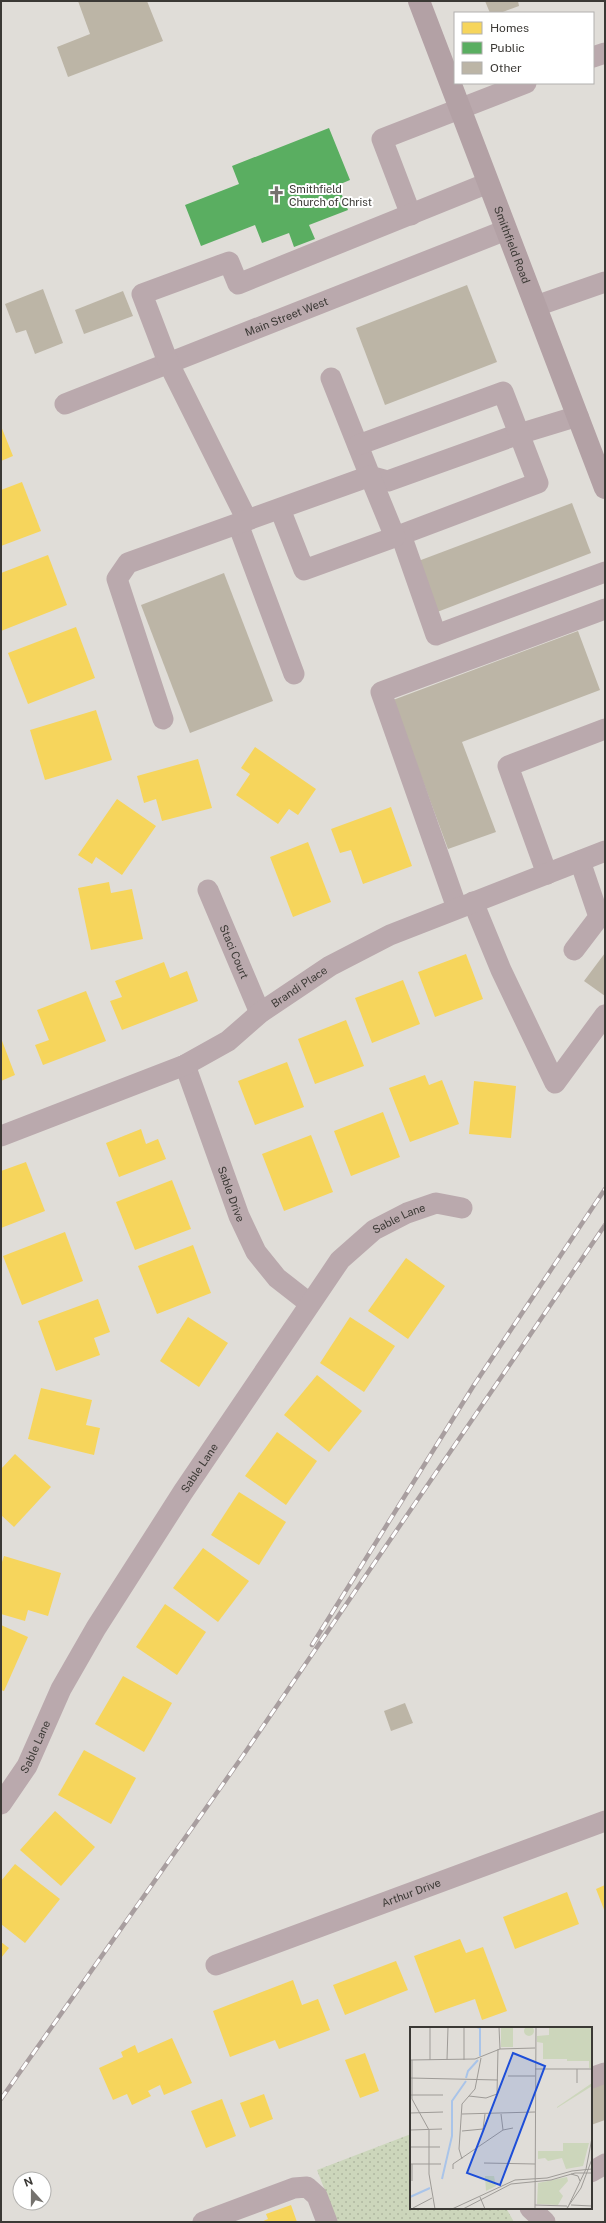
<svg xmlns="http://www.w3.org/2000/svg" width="606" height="2223" viewBox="0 0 606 2223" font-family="'Public Sans',sans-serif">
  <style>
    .grass { fill: url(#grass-dots) }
    .homes { fill: #f6d55c }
    .public { fill: #5aae61 }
    .building { fill: #bcb5a6 }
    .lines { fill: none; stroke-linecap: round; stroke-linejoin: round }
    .minor { stroke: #baa9ad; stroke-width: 21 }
    .major { stroke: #b3a1a5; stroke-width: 22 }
    .rail-casing { stroke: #a89e9f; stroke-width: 4.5 }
    .rail { stroke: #fff; stroke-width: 3; stroke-dasharray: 9; stroke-linecap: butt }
    .labels { text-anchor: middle; stroke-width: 4; stroke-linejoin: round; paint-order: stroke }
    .poi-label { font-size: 11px; fill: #3b3935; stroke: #fff; text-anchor: start }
    .street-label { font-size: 11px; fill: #3b3935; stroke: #fff }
    .inset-river { fill: none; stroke: #a9c4e9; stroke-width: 2 }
    .inset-road { fill: none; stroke: #9e9b97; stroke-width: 1 }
    .view { fill: #1d4ed8; fill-opacity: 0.15; stroke: #1d4ed8; stroke-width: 2 }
    .inset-edge { fill: none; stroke: #3b3935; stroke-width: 2 }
  </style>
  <defs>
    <pattern id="grass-dots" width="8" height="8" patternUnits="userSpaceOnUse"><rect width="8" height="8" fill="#ccd6bb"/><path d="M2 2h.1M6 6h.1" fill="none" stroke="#b0b8a1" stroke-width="1.8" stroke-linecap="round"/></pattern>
  </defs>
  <rect width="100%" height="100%" fill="#e0ddd8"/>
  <path class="grass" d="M411,2134V2208H506L514,2222H337L317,2170Z"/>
  <g class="homes">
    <path d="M1,426L13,456L1,461Z"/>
    <path d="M22,482L41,531L1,546V490Z"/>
    <path d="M48,555L67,605L1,631V573Z"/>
    <path d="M76,627L95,678L28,704L8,653Z"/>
    <path d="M96,710L112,760L45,780L30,730Z"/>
    <path d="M255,747L316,789L298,815L289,809L278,824L236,795L250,774L241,768Z"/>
    <path d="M198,759L212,808L162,821L156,799L144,803L137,776Z"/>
    <path d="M117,799L156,826L122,875L96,857L92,864L78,855Z"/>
    <path d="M391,807L412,866L363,884L351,850L340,853L331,829Z"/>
    <path d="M308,842L331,902L293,917L270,857Z"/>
    <path d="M109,882L111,893L132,889L143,939L91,950L78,888Z"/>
    <path d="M466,954L483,999L435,1017L418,972Z"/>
    <path d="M164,962L170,978L187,971L198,1001L122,1030L110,1001L122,997L115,981Z"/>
    <path d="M403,980L420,1024L372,1043L355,998Z"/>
    <path d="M86,991L106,1041L43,1065L35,1045L49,1040L37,1010Z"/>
    <path d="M346,1020L364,1066L315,1084L298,1039Z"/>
    <path d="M1,1038L15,1075L1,1081Z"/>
    <path d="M287,1062L304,1107L255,1125L238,1081Z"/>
    <path d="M425,1075L429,1085L442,1080L459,1124L410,1142L389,1088Z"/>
    <path d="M474,1081L516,1086L511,1138L469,1134Z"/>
    <path d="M383,1112L400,1157L351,1176L334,1131Z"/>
    <path d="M141,1129L146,1144L158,1139L166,1159L119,1177L106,1143Z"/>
    <path d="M311,1135L333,1192L284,1211L262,1154Z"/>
    <path d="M26,1162L45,1211L1,1228V1171Z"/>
    <path d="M172,1180L191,1229L135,1250L116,1202Z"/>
    <path d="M65,1232L83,1281L22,1305L3,1256Z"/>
    <path d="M193,1245L211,1293L157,1314L138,1266Z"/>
    <path d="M406,1258L445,1286L408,1339L368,1311Z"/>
    <path d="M98,1299L110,1332L94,1338L100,1355L56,1371L38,1321Z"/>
    <path d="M188,1317L228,1343L199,1387L160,1361Z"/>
    <path d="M350,1317L395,1346L364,1392L320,1363Z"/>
    <path d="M317,1375L362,1411L329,1452L284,1415Z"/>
    <path d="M41,1388L92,1400L86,1425L100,1428L94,1455L28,1439Z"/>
    <path d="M277,1432L317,1461L286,1505L245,1476Z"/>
    <path d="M15,1454L51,1487L14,1527L1,1515V1469Z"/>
    <path d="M239,1492L286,1522L259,1565L211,1535Z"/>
    <path d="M203,1548L249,1581L218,1622L173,1588Z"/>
    <path d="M4,1556L61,1573L48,1616L28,1610L25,1621L1,1614V1565Z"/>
    <path d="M165,1604L206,1632L177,1675L136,1647Z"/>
    <path d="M1,1625L28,1637L4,1691L1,1690Z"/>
    <path d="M123,1676L172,1703L144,1752L95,1724Z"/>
    <path d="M84,1750L136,1778L111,1824L58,1795Z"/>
    <path d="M55,1811L95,1847L61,1886L20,1850Z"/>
    <path d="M15,1864L60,1899L25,1943L1,1924V1881Z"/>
    <path d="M605,1885V1912L596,1889Z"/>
    <path d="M567,1892L579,1924L515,1949L503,1917Z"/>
    <path d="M460,1939L466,1953L483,1947L507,2011L482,2020L475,1999L435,2013L414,1956Z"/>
    <path d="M1,1942L9,1948L1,1958Z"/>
    <path d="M396,1961L408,1990L345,2015L333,1985Z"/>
    <path d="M293,1980L302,2005L318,1999L330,2030L279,2049L275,2040L230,2057L213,2011Z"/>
    <path d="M172,2038L192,2083L164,2095L160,2085L148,2091L151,2096L132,2105L127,2094L113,2100L99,2068L123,2057L121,2052L135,2045L138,2053Z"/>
    <path d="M365,2053L379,2091L360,2098L345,2060Z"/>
    <path d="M264,2094L273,2119L250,2128L240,2103Z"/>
    <path d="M222,2099L236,2136L206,2148L191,2111Z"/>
    <path d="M291,2205L297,2222H261L268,2219L266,2214Z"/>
  </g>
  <path class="public" d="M329,128L350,180L338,185L348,210L309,225L315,239L294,247L289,233L262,243L255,225L201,246L185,205L239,184L232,166Z"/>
  <g class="building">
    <path d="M78,1H147L163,41L68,77L57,47L90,34Z"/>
    <path d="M485,1H518L519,6L500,13H490Z"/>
    <path d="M467,285L497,362L385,405L356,328Z"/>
    <path d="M43,289L63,343L35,354L26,330L16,333L5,304Z"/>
    <path d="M123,291L133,316L84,334L75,310Z"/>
    <path d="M572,503L591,553L432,614L413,563Z"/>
    <path d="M224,573L273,701L190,733L141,605Z"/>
    <path d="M578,631L600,690L462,742L496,832L448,849L393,700Z"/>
    <path d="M605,953V996L584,981Z"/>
    <path d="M405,1703L413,1723L391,1731L384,1711Z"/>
    <path d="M605,2082V2120L591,2125V2088Z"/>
  </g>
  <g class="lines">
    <g class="minor">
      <path d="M593,57L605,53"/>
      <path d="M411,215L382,139L526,83"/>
      <path d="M536,306L605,282"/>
      <path d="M331,378L370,476L388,481L519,434L578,416"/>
      <path id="s1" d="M65,404L506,230"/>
      <path d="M358,445L503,392L538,483L395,537"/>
      <path d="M247,520L168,362L142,294L229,262L238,284L488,183"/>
      <path d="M238,524L294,674"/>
      <path d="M401,535L436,635L605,572"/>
      <path d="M163,719L117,579L128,563L370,476L395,537L304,570L280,509"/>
      <path d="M547,874L508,766L605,729"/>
      <path id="s2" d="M208,890L260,1013"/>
      <path d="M473,902L501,970L555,1083L605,1015"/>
      <path d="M457,908L381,692L605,609"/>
      <path d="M574,950L599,917L580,861"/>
      <path id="s3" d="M185,1065L239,1216L256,1252L277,1278L309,1303"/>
      <path id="s4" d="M1,1136L185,1065L228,1041L260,1013L330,966L390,935L605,851"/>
      <path id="s5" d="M1,1804L27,1766L61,1689L96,1628L183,1492L340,1260L374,1230L407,1213L436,1203L462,1208"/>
      <path id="s6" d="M216,1965L605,1821"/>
      <path d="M591,2078L605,2073"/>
      <path d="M591,2172L605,2164"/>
      <path d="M530,2208L545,2222"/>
      <path d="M203,2222L294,2188L307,2187L317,2196L327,2222"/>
    </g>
    <path class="major" id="s7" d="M419,1L605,488"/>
    <defs>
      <g id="rail">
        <path d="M312,1645L474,1385L605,1189"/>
        <path d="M1,2099L242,1757L605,1225"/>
      </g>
    </defs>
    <use href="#rail" class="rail-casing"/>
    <use href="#rail" class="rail"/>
  </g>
  <defs>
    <symbol id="church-bare" viewBox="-9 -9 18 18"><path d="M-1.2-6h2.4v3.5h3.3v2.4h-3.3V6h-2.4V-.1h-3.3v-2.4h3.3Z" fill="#75726e" stroke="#fff" stroke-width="2.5" paint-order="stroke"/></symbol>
  </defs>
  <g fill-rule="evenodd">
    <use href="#church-bare" x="264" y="182" width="25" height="25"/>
  </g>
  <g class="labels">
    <g class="poi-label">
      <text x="289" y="193">Smithfield<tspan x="289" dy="13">Church of Christ</tspan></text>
    </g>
    <g class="street-label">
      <text dy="4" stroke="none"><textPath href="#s7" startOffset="261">Smithfield Road</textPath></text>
      <text dy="4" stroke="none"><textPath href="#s1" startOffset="238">Main Street West</textPath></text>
      <text dy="4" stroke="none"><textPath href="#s2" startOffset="67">Staci Court</textPath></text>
      <text dy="4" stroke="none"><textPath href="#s4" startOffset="336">Brandi Place</textPath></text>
      <text dy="4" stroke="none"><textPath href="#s3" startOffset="137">Sable Drive</textPath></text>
      <text dy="4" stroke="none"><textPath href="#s5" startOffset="715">Sable Lane</textPath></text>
      <text dy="4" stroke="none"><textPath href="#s5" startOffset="391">Sable Lane</textPath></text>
      <text dy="4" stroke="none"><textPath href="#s5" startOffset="67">Sable Lane</textPath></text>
      <text dy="4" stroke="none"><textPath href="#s6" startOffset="208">Arthur Drive</textPath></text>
    </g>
  </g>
  <g transform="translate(410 2027)">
    <rect width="182" height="182" fill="#e0ddd8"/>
    <path d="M114 4a5 5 0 1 1 10 0a5 5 0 1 1-10 0ZM91,0H103V20H91ZM157,0H182V41H179V34H157ZM182,56V59L147,81V80ZM153,116H179L173,139L156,142L152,131L138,134L135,131L128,132V124H153ZM75,149H84L86,159L76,164ZM157,150L158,154L149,164L153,169L148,178L127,177L128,156Z" fill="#ccd6bb"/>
    <path d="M139,0H157V32H133V16L127,15V9L139,8Z" fill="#ccd6bb"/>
    <path class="inset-river" d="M67,0L70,1V29M56,51L58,44L68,33M32,152L42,109V74L56,54M0,170L20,161"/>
    <path class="inset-road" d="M89,0L90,22M0,33L65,32L90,22L125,21M2,33V72L19,103V147L25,182M20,33V0M37,33L38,0M54,33V0M125,42H182M167,42V56M98,49H125M0,51L88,53M0,68H33M59,69L76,71L87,67L88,22M0,86L33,85M52,87L125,85M91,87L93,103M0,103L32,102M52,104L73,102L75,87M0,120H30M52,132L49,122L52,77L65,62L71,31M74,136L125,137M0,137H31M2,137V154M43,142V137L93,103L103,101M161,147L168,149L170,154M70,170L75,182M125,178L157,179M161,178L182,179M3,181L22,171M157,181L171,161L182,132M42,182L105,153L137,151L162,144L182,142M53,182L101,157L141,153L165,146H182M125,182L126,0M157,182L176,142L182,111"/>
    <path class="view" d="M103,26L135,39L90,158L57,146Z"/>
    <rect width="182" height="182" class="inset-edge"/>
  </g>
  <rect width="606" height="2223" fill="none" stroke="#3b3935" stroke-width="4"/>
  <rect x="454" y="12" width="140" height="72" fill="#ffffff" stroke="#b1b0ae"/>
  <rect x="462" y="22" width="20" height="12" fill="#f6d55c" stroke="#b1b0ae"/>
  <text x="490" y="32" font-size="12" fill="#3b3935">Homes</text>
  <rect x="462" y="42" width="20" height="12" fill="#5aae61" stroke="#b1b0ae"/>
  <text x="490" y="52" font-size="12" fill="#3b3935">Public</text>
  <rect x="462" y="62" width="20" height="12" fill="#bcb5a6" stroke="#b1b0ae"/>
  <text x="490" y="72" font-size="12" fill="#3b3935">Other</text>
  <g transform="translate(32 2191) rotate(339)"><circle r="19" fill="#ffffff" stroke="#b1b0ae"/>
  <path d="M0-3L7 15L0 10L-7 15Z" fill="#75726e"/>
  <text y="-6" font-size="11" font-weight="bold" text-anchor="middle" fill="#3b3935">N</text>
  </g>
</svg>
